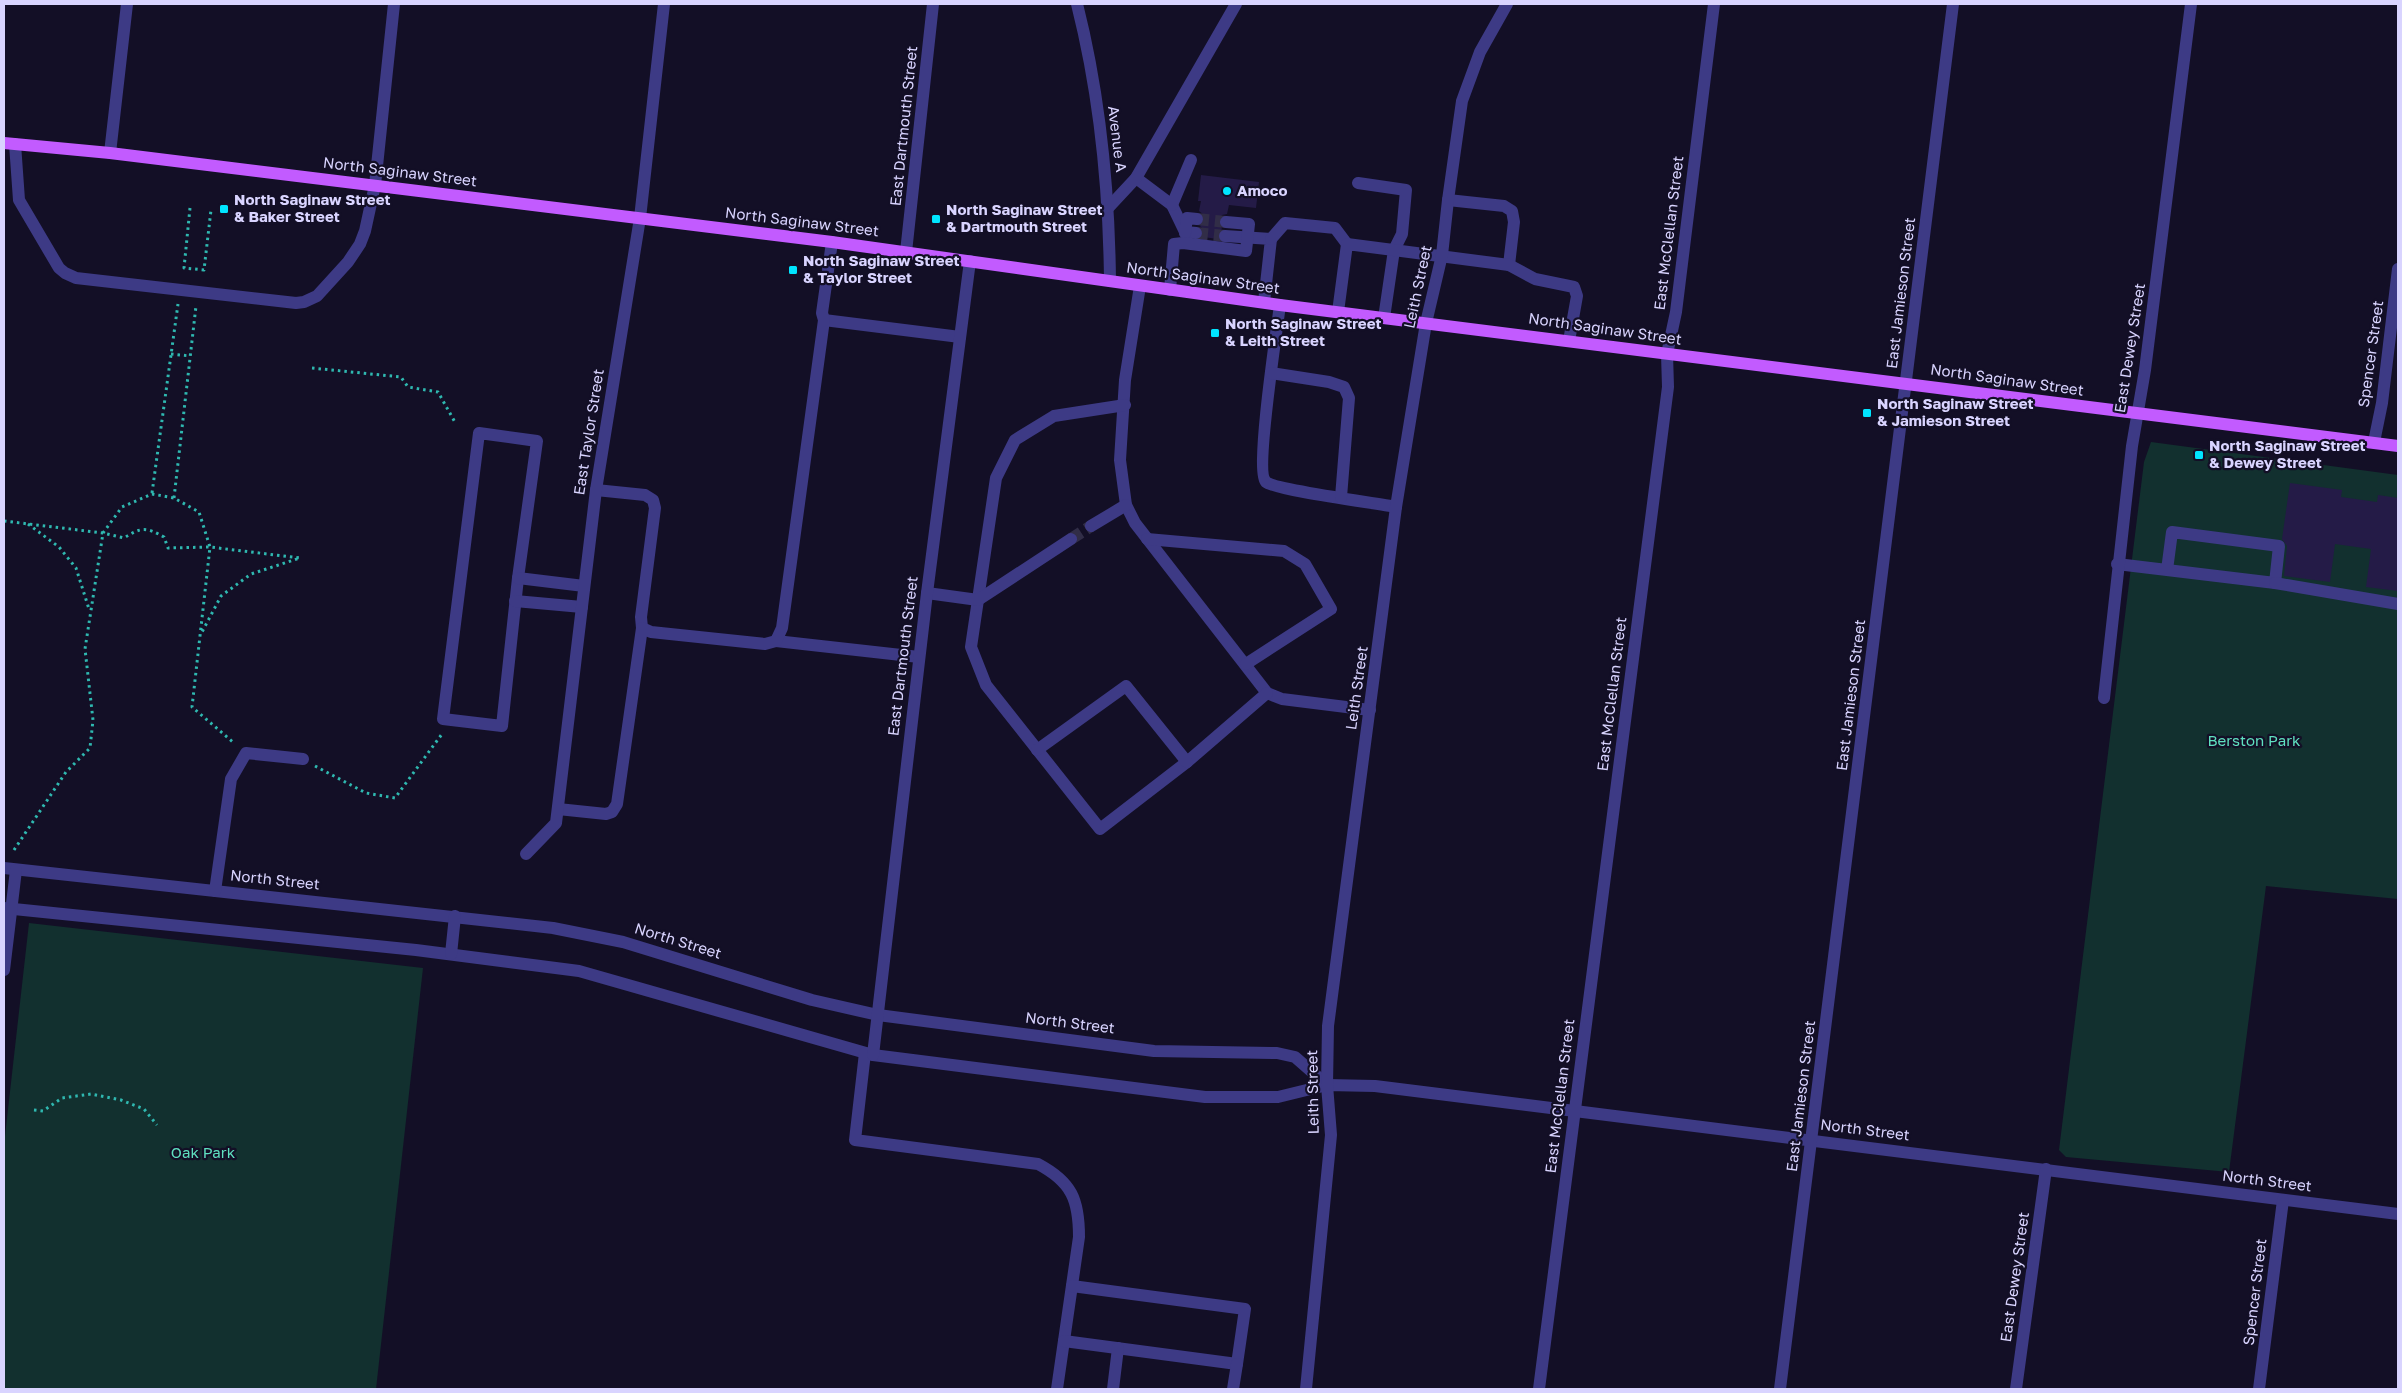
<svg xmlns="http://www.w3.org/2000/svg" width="2402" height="1393" viewBox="0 0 2402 1393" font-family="'Golos Text',sans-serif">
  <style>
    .green { fill: #12302f }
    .building { fill: #241b47 }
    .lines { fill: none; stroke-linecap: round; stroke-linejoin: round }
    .minor-tunnel { stroke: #312d47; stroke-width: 12; stroke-dasharray: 12 6; stroke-linecap: butt }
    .path { stroke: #2fb8b0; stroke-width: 3; stroke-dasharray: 2.5 4; stroke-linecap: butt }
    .minor { stroke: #3d3a85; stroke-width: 12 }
    .major { stroke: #c25bff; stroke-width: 12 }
    .poi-dot { fill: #00e5ff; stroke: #130f26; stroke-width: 2 }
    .labels { text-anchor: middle; stroke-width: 4.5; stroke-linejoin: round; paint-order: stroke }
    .street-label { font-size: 15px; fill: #d9d4ff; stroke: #130f26 }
    .poi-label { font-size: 15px; font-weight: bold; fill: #d9d4ff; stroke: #130f26; text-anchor: start }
    .park-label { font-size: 15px; fill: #5fe0c0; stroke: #130f26 }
  </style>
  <rect width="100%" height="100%" fill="#130f26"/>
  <g class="green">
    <path d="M2151,442L2398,475V899L2266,886L2229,1172L2066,1157L2059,1150L2144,462Z"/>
    <path d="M29,923L423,968L376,1389H4V1145Z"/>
  </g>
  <g class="building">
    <path d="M1201,175L1259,182L1256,208L1229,205L1227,214L1222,215L1218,221L1222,229L1218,232V239L1203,237L1204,230L1200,226L1205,219L1204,215L1199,211L1201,201H1198Z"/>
    <path d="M2290,483L2342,490L2341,497L2377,502L2378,495L2398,498V591L2366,587L2371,549L2335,544L2330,582L2284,576L2287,546L2282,539Z"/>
  </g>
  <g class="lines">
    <g class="minor-tunnel">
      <path d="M1197,219L1226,222"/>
      <path d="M1196,233L1225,236"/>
      <path d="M1071,539L1091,526"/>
    </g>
    <g class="path">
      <path d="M190,208L184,268L204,270L211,210"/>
      <path d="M171,354L190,356"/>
      <path d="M312,368L401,377L408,387L438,392L456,424"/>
      <path d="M152,493L178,304"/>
      <path d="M174,498L196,306"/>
      <path d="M4,521L103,533L124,538C141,527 146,527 164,537L168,548L210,547L300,558L251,574L221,596L202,632"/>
      <path d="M28,524L59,547L76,568L89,609"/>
      <path d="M315,766L366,793L395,798L442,734"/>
      <path d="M14,850L66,772L90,748L93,720L85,649L103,533L122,507L152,494L174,498L199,512L210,547L192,707L234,743"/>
      <path d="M34,1110L43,1111L62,1098L91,1094L121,1100L144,1109L157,1125"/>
    </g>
    <g class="minor">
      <path d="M1077,4C1100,95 1109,187 1110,281"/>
      <path d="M15,144L19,200L59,268L65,273L76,278L296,303L304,302L317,296L348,262L360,244L365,231L375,185L394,4"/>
      <path d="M110,153L127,4"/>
      <path d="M1136,178L1172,205L1185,232L1196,233"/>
      <path d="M1358,183L1406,190L1402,234L1394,250L1384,318"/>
      <path d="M1448,200L1504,206L1512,211L1514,222L1509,265"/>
      <path d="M1172,205L1191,160"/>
      <path d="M1109,207L1136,178L1236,4"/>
      <path d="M1185,233L1187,218L1197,219"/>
      <path d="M1225,236L1271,239L1264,302"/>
      <path d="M1271,239L1285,223L1335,228L1347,244"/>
      <path d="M906,252L933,4"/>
      <path d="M1140,286L1125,380L1120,460L1126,505L1135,523L1267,693L1282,699L1370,710"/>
      <path d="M1170,290L1174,244L1183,243L1246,251L1249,224L1226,222"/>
      <path d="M1280,305C1277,328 1255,472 1266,482C1275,490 1376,503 1396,507"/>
      <path d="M1338,312L1347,244L1509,265L1535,279L1574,287L1577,296L1569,341"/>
      <path d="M824,320L960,337"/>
      <path d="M1271,373L1329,382L1344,387L1349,398L1341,497"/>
      <path d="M1125,405L1054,416L1015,440L996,478L971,647L986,685L1100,829L1187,762L1267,693"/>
      <path d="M479,433L537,441L518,578L502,726L443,719Z"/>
      <path d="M2374,442L2382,403L2398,269"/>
      <path d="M596,490L645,495L653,500L655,508L641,617L642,628"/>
      <path d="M1091,526L1126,505"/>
      <path d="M1147,539L1284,551L1305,564L1331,609L1246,664"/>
      <path d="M2117,564L2275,583L2279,546L2172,532L2167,570"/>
      <path d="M518,578L584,586"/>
      <path d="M2275,583L2398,604"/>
      <path d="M927,593L978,600L1071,539"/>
      <path d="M515,601L582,607"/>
      <path d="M776,641L919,657"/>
      <path d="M2104,698L2132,446L2145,370L2191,4"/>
      <path d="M1037,750L1126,686L1187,762"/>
      <path d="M558,809L606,814L612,812L617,804L642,628L651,632L765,644L776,641L782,628L824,320L822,313L832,242"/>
      <path d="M526,854L556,823L596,490L640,218L664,4"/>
      <path d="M4,868L553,928L623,942L812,1000L878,1015L1154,1051L1277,1053L1295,1057L1327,1085"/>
      <path d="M215,891L231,779L246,753L303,759"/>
      <path d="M4,908L416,950L579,971L873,1055L1205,1097H1278L1327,1085L1375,1086L2398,1214"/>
      <path d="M451,954L455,916"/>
      <path d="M4,970L16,870"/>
      <path d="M865,1053L855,1140L1038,1164C1072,1182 1079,1200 1079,1237L1057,1389"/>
      <path d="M873,1055L927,593L970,261"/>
      <path d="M1064,1341L1237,1364L1245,1309L1072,1286"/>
      <path d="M1113,1389L1118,1348"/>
      <path d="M1233,1389L1237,1364"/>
      <path d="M1306,1389L1331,1135L1327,1085L1328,1026L1396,507L1426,323L1442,255L1448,200L1462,101L1480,52L1507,4"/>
      <path d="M1539,1389L1668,387L1667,354L1676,312L1714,4"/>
      <path d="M1780,1389L1953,4"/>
      <path d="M2016,1389L2046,1169"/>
      <path d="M2259,1389L2283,1200"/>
    </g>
    <path class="major" d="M4,143L110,153L832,242L1280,305L2398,446"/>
  </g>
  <g class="poi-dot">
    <circle cx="1227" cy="191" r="5"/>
    <rect x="219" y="204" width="10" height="10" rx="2.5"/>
    <rect x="931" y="214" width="10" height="10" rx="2.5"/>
    <rect x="788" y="265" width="10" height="10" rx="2.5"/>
    <rect x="1210" y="328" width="10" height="10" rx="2.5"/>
    <rect x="1862" y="408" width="10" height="10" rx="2.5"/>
    <rect x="2194" y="450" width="10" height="10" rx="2.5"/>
  </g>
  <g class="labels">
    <g class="street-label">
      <text transform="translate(904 126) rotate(-84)" y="5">East Dartmouth Street</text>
      <text transform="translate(1117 139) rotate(83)" y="5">Avenue A</text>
      <text transform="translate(400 172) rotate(7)" y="5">North Saginaw Street</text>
      <text transform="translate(802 222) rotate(7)" y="5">North Saginaw Street</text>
      <text transform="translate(1669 233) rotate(-83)" y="5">East McClellan Street</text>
      <text transform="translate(1203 278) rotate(8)" y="5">North Saginaw Street</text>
      <text transform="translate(1418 287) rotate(-78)" y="5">Leith Street</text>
      <text transform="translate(1901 293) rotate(-83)" y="5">East Jamieson Street</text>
      <text transform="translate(1605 329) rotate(8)" y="5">North Saginaw Street</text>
      <text transform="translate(2130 348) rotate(-81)" y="5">East Dewey Street</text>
      <text transform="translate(2371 354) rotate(-82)" y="5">Spencer Street</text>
      <text transform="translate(2007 380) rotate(8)" y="5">North Saginaw Street</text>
      <text transform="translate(589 432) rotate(-81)" y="5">East Taylor Street</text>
      <text transform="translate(903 656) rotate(-83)" y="5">East Dartmouth Street</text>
      <text transform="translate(1357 688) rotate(-82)" y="5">Leith Street</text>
      <text transform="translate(1612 694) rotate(-83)" y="5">East McClellan Street</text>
      <text transform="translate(1851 695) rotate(-83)" y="5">East Jamieson Street</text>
      <text transform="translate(275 880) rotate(6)" y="5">North Street</text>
      <text transform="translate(678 941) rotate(17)" y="5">North Street</text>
      <text transform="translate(1070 1023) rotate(7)" y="5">North Street</text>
      <text transform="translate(1313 1092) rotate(-91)" y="5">Leith Street</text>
      <text transform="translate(1560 1096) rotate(-83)" y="5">East McClellan Street</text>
      <text transform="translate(1801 1096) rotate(-83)" y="5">East Jamieson Street</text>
      <text transform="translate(1865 1130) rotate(7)" y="5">North Street</text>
      <text transform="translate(2267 1181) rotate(7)" y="5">North Street</text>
      <text transform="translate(2015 1277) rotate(-82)" y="5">East Dewey Street</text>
      <text transform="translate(2255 1292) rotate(-83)" y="5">Spencer Street</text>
    </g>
    <g class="poi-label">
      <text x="1237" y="196">Amoco</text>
      <text x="234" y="205">North Saginaw Street<tspan x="234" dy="17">&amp; Baker Street</tspan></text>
      <text x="946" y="215">North Saginaw Street<tspan x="946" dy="17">&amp; Dartmouth Street</tspan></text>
      <text x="803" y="266">North Saginaw Street<tspan x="803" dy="17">&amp; Taylor Street</tspan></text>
      <text x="1225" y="329">North Saginaw Street<tspan x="1225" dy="17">&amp; Leith Street</tspan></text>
      <text x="1877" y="409">North Saginaw Street<tspan x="1877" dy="17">&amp; Jamieson Street</tspan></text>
      <text x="2209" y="451">North Saginaw Street<tspan x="2209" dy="17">&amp; Dewey Street</tspan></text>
    </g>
    <g class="park-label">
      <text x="2254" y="746">Berston Park</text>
      <text x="203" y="1158">Oak Park</text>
    </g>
  </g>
  <rect width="2402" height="1393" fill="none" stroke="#d9d4ff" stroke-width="10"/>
</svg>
